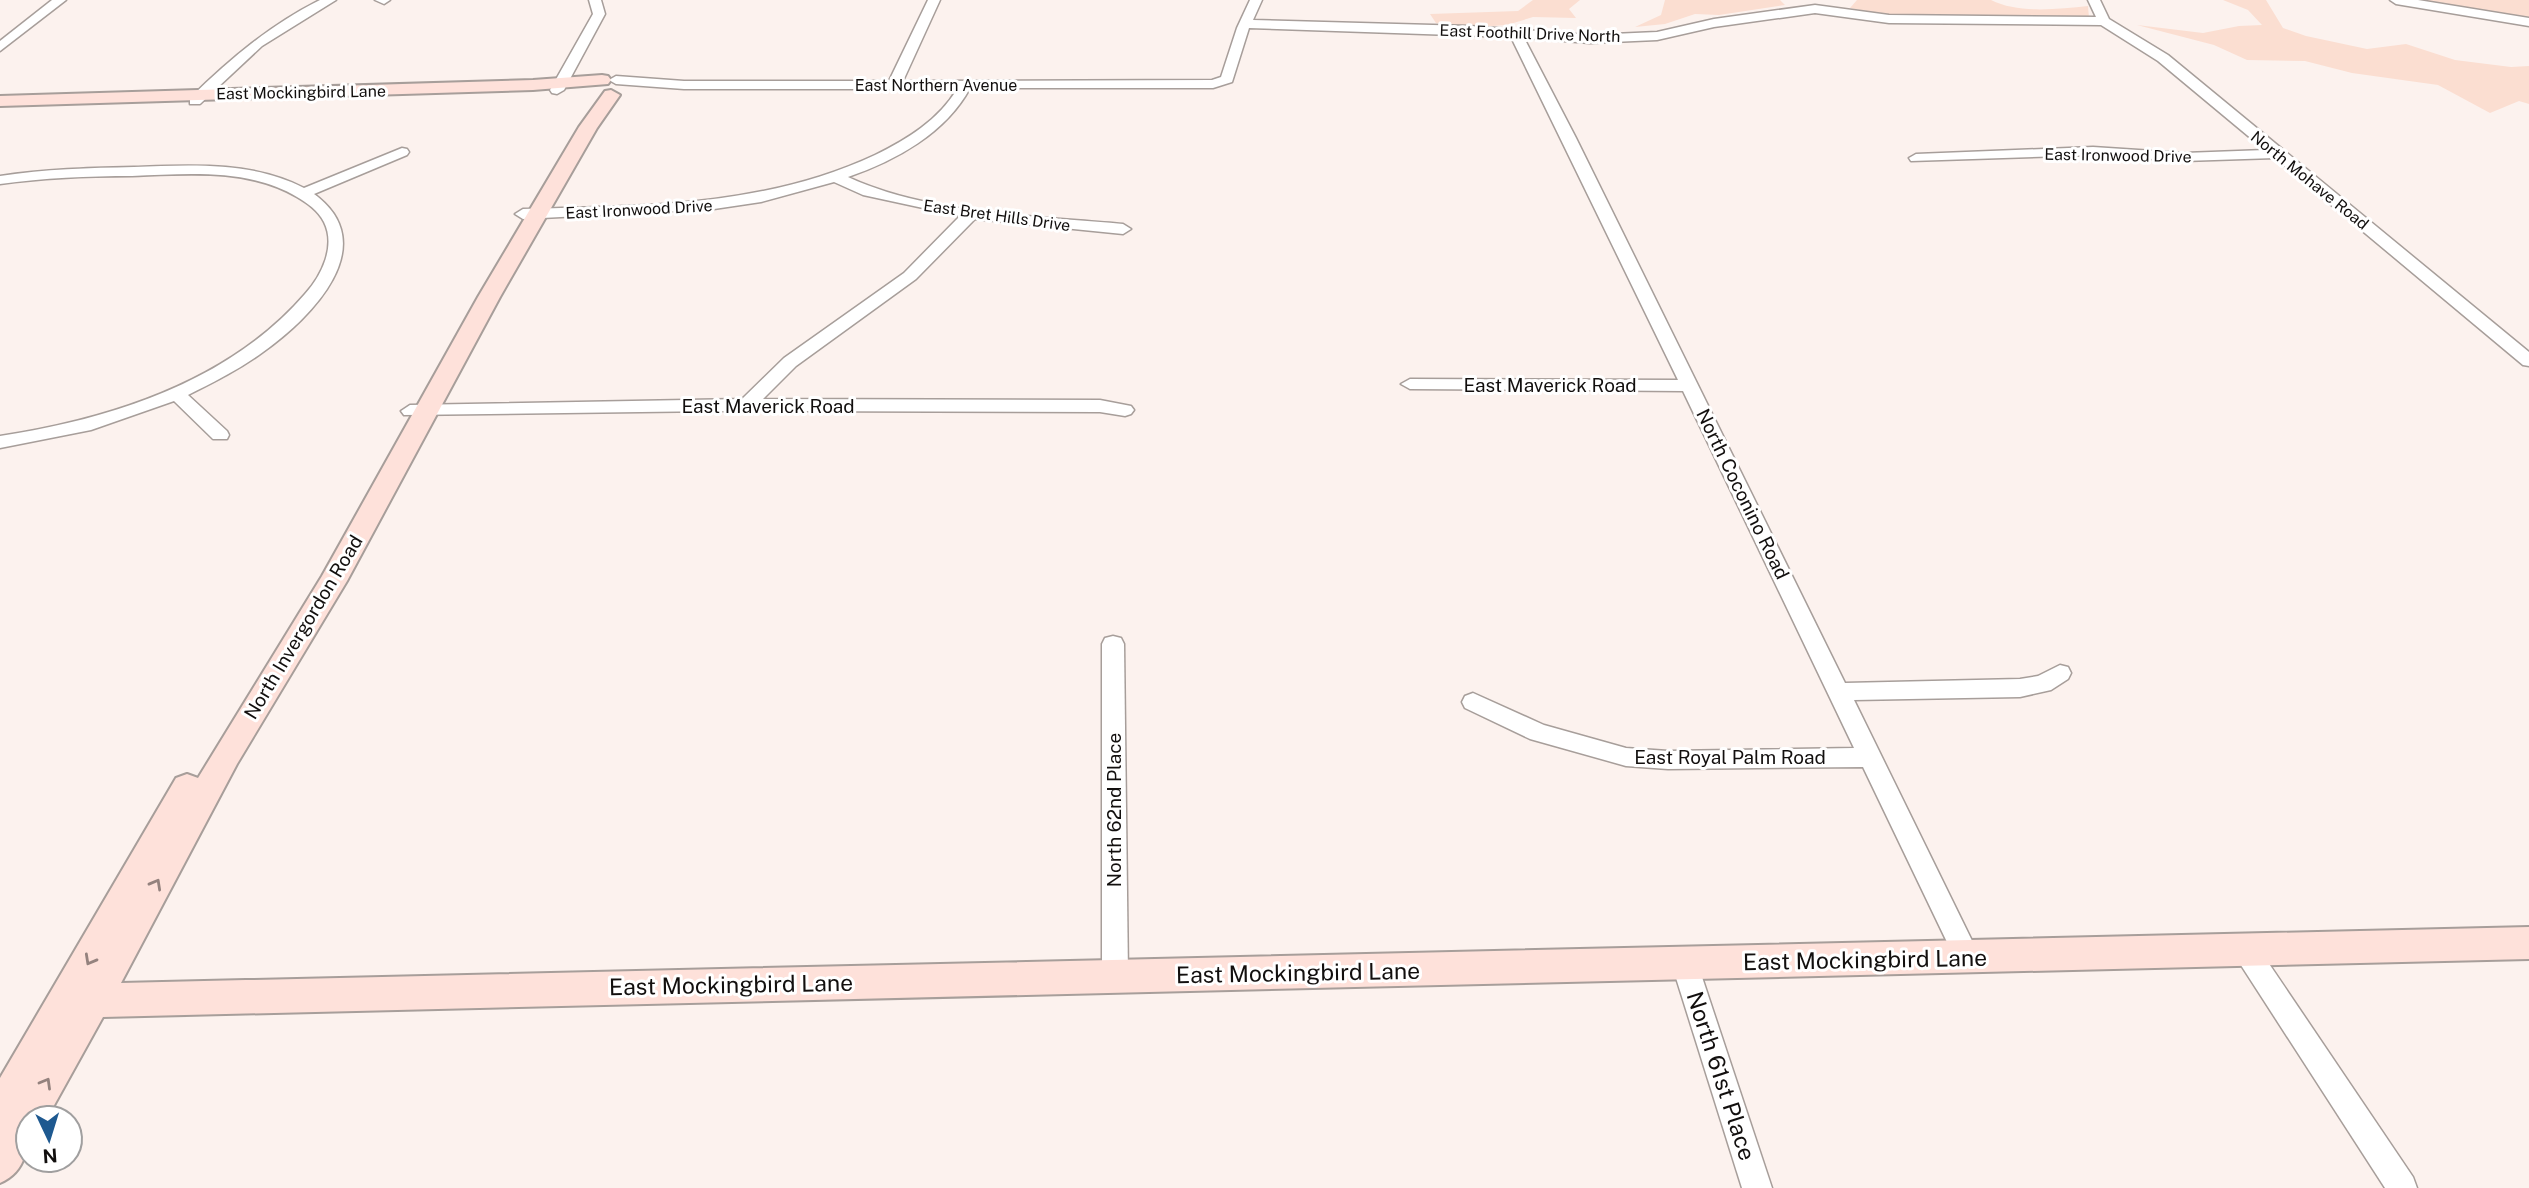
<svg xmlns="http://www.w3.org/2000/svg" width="2529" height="1188" viewBox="0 0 2529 1188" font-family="'Public Sans',sans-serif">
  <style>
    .green { fill: #fbded1 }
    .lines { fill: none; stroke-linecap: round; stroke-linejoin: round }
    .street-casing { stroke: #a79e9a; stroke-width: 3 }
    .secondary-casing { stroke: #a79e9a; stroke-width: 4 }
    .street { fill: #fff; fill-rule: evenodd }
    .secondary { fill: #fee1da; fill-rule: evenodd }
    .oneway { stroke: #94827e }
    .labels { text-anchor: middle; stroke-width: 6; stroke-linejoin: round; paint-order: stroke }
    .far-street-label { font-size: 16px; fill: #120f0e; stroke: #fff }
    .street-label { font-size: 19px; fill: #120f0e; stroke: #fff }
    .near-street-label { font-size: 23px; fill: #120f0e; stroke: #fff }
  </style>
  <rect width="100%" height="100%" fill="#fcf2ee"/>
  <g class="green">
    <path d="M1533,0H1580L1569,9L1576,18L1533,17L1507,25L1477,27L1436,23L1430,14L1518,11Z"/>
    <path d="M1665,0H1780L1785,5L1719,15L1695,14L1665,24L1635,27L1661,15Z"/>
    <path d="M1857,0H1991C2019,14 2057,9 2088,6L2089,18L1893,16L1850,8Z"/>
    <path d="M2223,0H2266L2283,28L2306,36L2367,49L2406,44L2455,60L2511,67L2529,66V104L2519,101L2490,113L2438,85L2352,73L2305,61L2247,60L2214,45L2137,25L2203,33L2239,26L2262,25L2248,10Z"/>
    <path d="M2416,0H2529V19Z"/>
  </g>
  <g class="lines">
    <defs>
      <g id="street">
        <path d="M52,0H66L0,51V41Z"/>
        <path d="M320,0H336L262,46L200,104H190V98C230,59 270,25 320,0Z"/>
        <path d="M375,0H390L384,4Z"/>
        <path d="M589,0H601L605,14L564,90L557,94L552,93L550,90L593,14Z"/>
        <path d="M928,0H940L903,81L1212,80L1221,77L1237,28L1250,0H1262L1253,20L1469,26L1590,35L1657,32L1714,19L1815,5L1889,15L2096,17L2088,0H2100L2109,19L2168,55L2529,352V366L2523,365L2275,158L2184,161L2093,155L1911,161L1909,158L1916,154L2093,147L2184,153L2265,150L2158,61L2101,25L1889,23L1815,13L1714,27L1657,40L1590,43L1524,38L1576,138L1845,683L2020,679L2038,676L2060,665L2068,667L2071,673L2068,679L2051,690L2020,697L1854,700L1980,957L1976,965L1967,969L1958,965L1863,767L1668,769L1626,766L1530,739L1465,708L1462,702L1465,696L1473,693L1544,725L1626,748L1668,751L1854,748L1683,391L1410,389L1401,384L1410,379L1678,380L1511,37L1249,28L1232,82L1213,88H970C946,133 895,161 848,177C928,214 1036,216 1123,224L1131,229L1123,234L975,219L916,279L796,366L763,399L1100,400L1131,406L1134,410L1131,414L1125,416L1100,412L716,411L404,415L401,411L410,405L742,399L784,358L904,273L960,216L863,195L834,182L761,202L714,209L523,219L515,214L523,209C643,206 764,207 875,155C906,140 939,120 957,89H684L616,84L609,80L616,76L684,81H889Z"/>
        <path d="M2390,0H2418L2529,18V26L2396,4Z"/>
        <path d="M402,148L407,149L409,152L407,155L314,194C384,245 311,318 263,352C240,369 214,382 188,395L227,431L229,435L227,439H213L174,401L91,430L0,448V436C111,419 229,382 305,294C322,275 336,246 324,222C318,210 307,203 297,197C248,168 188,174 132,176C88,176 44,178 0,184V176C45,169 89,168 134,167C191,165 252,161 304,188Z"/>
        <path d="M1113,636L1121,638L1124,644L1128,976L1124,985L1115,988L1106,985L1102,976V644L1105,638Z"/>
        <path d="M2246,939L2255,943L2413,1177L2417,1188H2385L2237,959L2233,951L2237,943Z"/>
        <path d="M1685,953L1694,956L1698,965L1772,1188H1742L1672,965L1676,956Z"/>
      </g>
      <g id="secondary">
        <path d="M602,75L608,76L611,80L608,84L533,90L0,106V96L533,80Z"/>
        <path d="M611,90L620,95L597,128L500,297L347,581L237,764L121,983L2529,927V959L103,1017L47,1118H28C28,1145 28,1171 0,1183V1078L176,778L187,774L198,778L322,576L478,297L579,127L605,91Z"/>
      </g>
    </defs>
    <use href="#street" class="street-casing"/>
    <use href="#secondary" class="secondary-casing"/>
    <use href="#street" class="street"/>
    <use href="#secondary" class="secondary"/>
  </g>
  <defs><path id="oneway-chevron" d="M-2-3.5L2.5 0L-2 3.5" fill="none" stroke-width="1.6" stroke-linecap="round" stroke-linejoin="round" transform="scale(1.75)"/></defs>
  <g class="oneway">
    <use href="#oneway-chevron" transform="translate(156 884) rotate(-61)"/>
    <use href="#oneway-chevron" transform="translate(90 960) rotate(119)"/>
    <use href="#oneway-chevron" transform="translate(46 1083) rotate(-60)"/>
  </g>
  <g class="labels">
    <g class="far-street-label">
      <text transform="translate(1530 33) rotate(2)" y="6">East Foothill Drive North</text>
      <text x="936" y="91">East Northern Avenue</text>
      <text transform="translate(301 92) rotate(-1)" y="6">East Mockingbird Lane</text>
      <text transform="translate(2118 155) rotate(1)" y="6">East Ironwood Drive</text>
      <text transform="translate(2310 180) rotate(39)" y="6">North Mohave Road</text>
      <text transform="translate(639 209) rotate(-3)" y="6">East Ironwood Drive</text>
      <text transform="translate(997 215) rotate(8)" y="6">East Bret Hills Drive</text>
    </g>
    <g class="street-label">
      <text x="1550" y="392">East Maverick Road</text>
      <text x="768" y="413">East Maverick Road</text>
      <text transform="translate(1743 494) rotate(64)" y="7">North Coconino Road</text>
      <text transform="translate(303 627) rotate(-59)" y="7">North Invergordon Road</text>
      <text x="1730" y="764">East Royal Palm Road</text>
      <text transform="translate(1114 810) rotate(-90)" y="7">North 62nd Place</text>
    </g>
    <g class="near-street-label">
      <text transform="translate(1865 960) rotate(-1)" y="8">East Mockingbird Lane</text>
      <text transform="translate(1298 973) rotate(-1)" y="8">East Mockingbird Lane</text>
      <text transform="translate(731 985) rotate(-1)" y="8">East Mockingbird Lane</text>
      <text transform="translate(1721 1076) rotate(72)" y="8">North 61st Place</text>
    </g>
  </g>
  <g transform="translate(49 1139) rotate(176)"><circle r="33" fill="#ffffff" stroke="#a09f9f" stroke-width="2"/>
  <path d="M0-5L12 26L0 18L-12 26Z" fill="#1e5990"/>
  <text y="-10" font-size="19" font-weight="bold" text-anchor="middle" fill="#120f0e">N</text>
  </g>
</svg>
